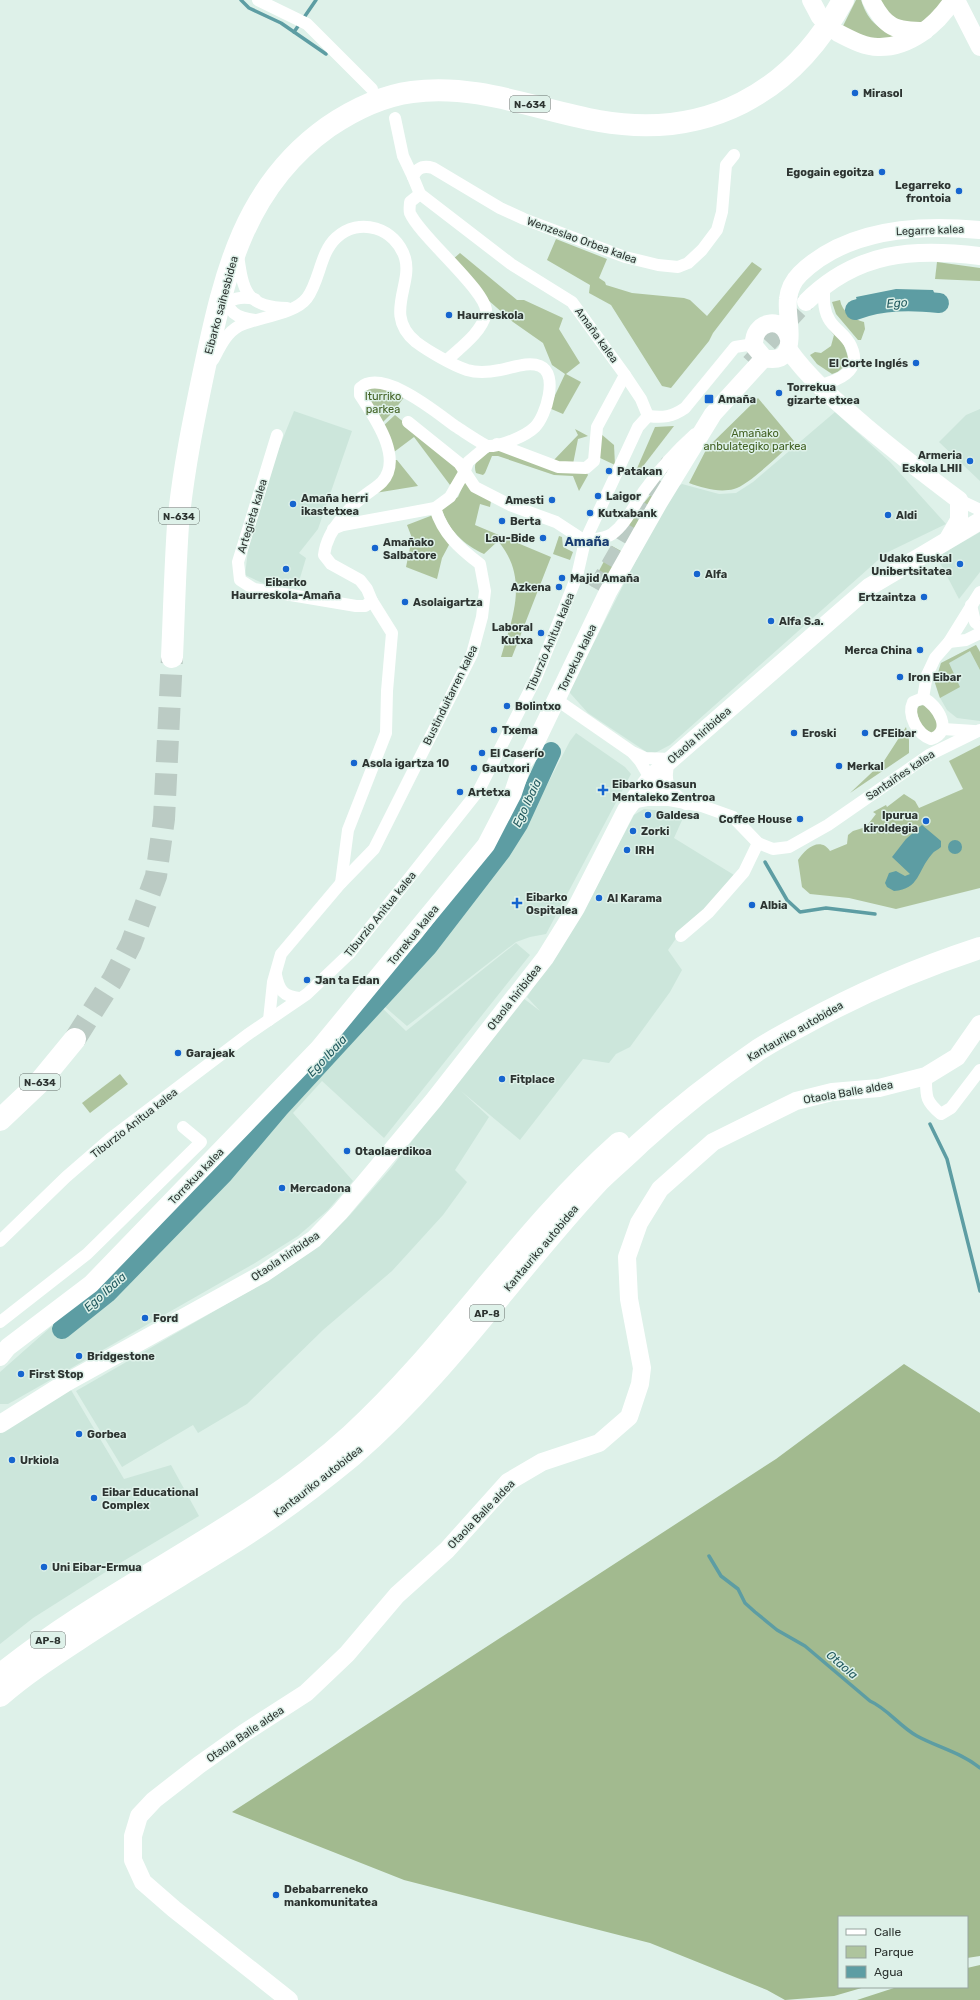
<svg xmlns="http://www.w3.org/2000/svg" width="980" height="2000" viewBox="0 0 980 2000" font-family="Rubik,sans-serif">
  <style>
    .built { fill: #cce6db }
    .green { fill: #aec49d }
    .forest { fill: #a2ba8f }
    .water { fill: #5d9da3 }
    .lines { fill: none; stroke-linecap: round; stroke-linejoin: round }
    .stream { stroke: #5d9da3; stroke-width: 3.5 }
    .river { stroke: #5d9da3; stroke-width: 20 }
    .secondary-tunnel { stroke: #bbcbc4; stroke-width: 18; stroke-dasharray: 18 9; stroke-linecap: butt }
    .highway-tunnel { stroke: #bbcbc4; stroke-width: 22; stroke-dasharray: 22 11; stroke-linecap: butt }
    .street { stroke: #fff; stroke-width: 12 }
    .secondary { stroke: #fff; stroke-width: 18 }
    .highway { stroke: #fff; stroke-width: 22 }
    .poi-dot { fill: #1665cf; stroke: #def1e9; stroke-width: 1.5 }
    .labels { text-anchor: middle; stroke-width: 3; stroke-linejoin: round; paint-order: stroke }
    .shield { fill: #def1e9; stroke: #626d68; stroke-width: 1 }
    .shield-label { font-size: 10px; font-weight: bold; fill: #2d3431 }
    .poi-label { font-size: 11px; font-weight: bold; fill: #2d3431; stroke: #def1e9; text-anchor: start }
    .street-label { font-size: 11px; fill: #2d3431; stroke: #def1e9 }
    .park-label { font-size: 11px; fill: #426123; stroke: #def1e9 }
    .water-label { font-size: 12px; font-style: italic; fill: #225a5f; stroke: #def1e9 }
    .quarter-label { font-size: 13px; font-weight: bold; fill: #183c71; stroke: #def1e9 }
  </style>
  <rect width="100%" height="100%" fill="#def1e9"/>
  <g class="built">
    <path d="M980,409V481L939,442L966,415Z"/>
    <path d="M294,411L352,431L318,529L299,553L306,558L297,588L269,586L245,575L250,534L266,480Z"/>
    <path d="M835,412L890,462L946,524L886,553L670,745L653,754L648,753L588,713L570,693L568,687L587,656L672,490L682,484L719,494L736,493L753,482Z"/>
    <path d="M980,532V572L959,599L937,557Z"/>
    <path d="M976,645L980,652V721L957,718L947,710L939,696L935,683L941,663Z"/>
    <path d="M576,733L625,767L631,774L546,934L530,937L516,942L407,1026L385,1007L497,871L535,808L570,741Z"/>
    <path d="M644,809L664,811L683,818L674,838L734,875L707,906L684,927L668,950L682,970L670,992L630,1047L616,1054L609,1063L583,1059L520,1140L461,1091L489,1117L455,1170L467,1182L443,1215L392,1271L323,1330L247,1404L198,1433L193,1425L122,1467L76,1391L275,1276L314,1250L350,1215L391,1168L523,998L540,1011L527,997L590,899L634,815Z"/>
    <path d="M516,943L530,955L384,1138L322,1081L293,1113L353,1181L328,1210L298,1236L255,1263L17,1399L8,1404H0V1372L52,1326L58,1338L118,1292L143,1268L313,1084L312,1078L377,1003L406,1031Z"/>
    <path d="M68,1385L124,1479L171,1465L199,1516L115,1566L33,1618L0,1644V1428Z"/>
  </g>
  <g class="green">
    <path d="M856,0H861C869,24 880,30 903,38L866,39L843,26Z"/>
    <path d="M879,0H944C922,25 923,28 890,18Z"/>
    <path d="M556,239L607,259L599,278L605,282L606,285L632,293L684,298L690,300L707,316L752,262L762,269L713,333L709,341L671,388L662,386L611,305L589,293L590,285L547,260Z"/>
    <path d="M460,253L517,300H524L563,318L559,329L580,363L566,374L581,382L563,414L549,408L565,374L552,365L543,343L513,322L488,300L452,260Z"/>
    <path d="M937,262L980,268V281L935,279Z"/>
    <path d="M840,300C842,312 853,319 864,322L865,329L861,340H858L836,314L832,302Z"/>
    <path d="M829,329L843,342L848,357C847,365 840,372 832,374L817,364L810,355L815,352L821,353L831,346L834,335Z"/>
    <path d="M374,385L405,396L393,412L380,425L367,400L365,387Z"/>
    <path d="M758,398L794,441C781,453 749,485 734,489C719,493 703,488 689,483L707,448Z"/>
    <path d="M395,415L455,464L459,474L450,485L414,437L394,452L382,427Z"/>
    <path d="M674,426L637,474L635,473L655,427Z"/>
    <path d="M575,429L588,436L578,439L573,464L552,462L578,435Z"/>
    <path d="M601,434L614,445L615,465L598,457Z"/>
    <path d="M498,449L586,471L588,475L579,491L573,476L554,475L498,456H492L485,473L483,475L476,473C471,458 486,453 498,449Z"/>
    <path d="M394,460H397L418,486L369,494C387,485 393,481 394,460Z"/>
    <path d="M665,477L630,536L621,531Z"/>
    <path d="M465,481L491,501L490,507L480,504L475,525L551,557L512,657H501C513,616 529,578 498,541L484,554C464,545 447,529 441,507L458,497Z"/>
    <path d="M433,515L450,543L442,558L437,579L406,567L412,538L407,525Z"/>
    <path d="M559,536L562,537L563,547L573,552L570,560L553,554Z"/>
    <path d="M612,546L621,551L602,591L591,586Z"/>
    <path d="M976,645L980,652V670L970,651L949,663L960,687L940,698L935,683L941,663Z"/>
    <path d="M924,705H926L937,720V730L930,734L921,727L916,710L919,706Z"/>
    <path d="M906,727L909,740V753L850,793L884,761Z"/>
    <path d="M980,745V888L896,909L849,898L810,894L802,887L798,860C805,849 820,836 830,851L847,844L848,835L853,831L866,827L876,814L873,812L886,805L887,807L904,794L915,801L919,808L963,789L949,761Z"/>
    <path d="M120,1074L128,1084L90,1113L82,1103Z"/>
  </g>
  <g class="forest">
    <path d="M904,1364L980,1413V1956L967,1958V1917H839V1987H865L834,1996L785,2000L767,1990L650,1943L404,1880L232,1812L776,1459Z"/>
    <path d="M980,1965V2000H857L897,1987H967V1968Z"/>
  </g>
  <g class="water">
    <path d="M896,289L933,290L941,308C913,305 887,304 860,312L856,297Z"/>
    <path d="M922,825L941,841V847C938,850 934,851 932,854C917,871 920,889 894,891L887,887L885,883L889,873L896,871L905,876L910,874L892,857L906,839Z"/>
    <circle cx="955" cy="847" r="7"/>
  </g>
  <g class="lines">
    <g class="stream">
      <path d="M241,0L249,8L281,23L326,54"/>
      <path d="M294,32L316,0"/>
      <path d="M765,862L787,900L800,912L826,908L875,914"/>
      <path d="M930,1124L947,1159L980,1291"/>
      <path d="M709,1556L721,1576L738,1589L745,1603L755,1612L777,1630L805,1646L870,1701C888,1709 899,1726 917,1736C937,1747 962,1753 980,1768"/>
    </g>
    <g class="river">
      <path d="M855,310C883,300 910,300 939,303"/>
      <path d="M62,1329L107,1293L223,1174L279,1108L428,946L501,851L518,824L551,752"/>
    </g>
    <g class="secondary-tunnel">
      <path d="M750,363L806,302"/>
      <path d="M596,589L670,462"/>
    </g>
    <path class="highway-tunnel" d="M75,1039L113,979L131,944L156,876L164,819L172,657"/>
    <g class="street">
      <path d="M258,0L307,24L372,89"/>
      <path d="M395,118L403,156L413,177"/>
      <path d="M420,194L413,177C417,168 423,165 433,168L500,208L524,219L625,257L658,265L678,267L688,263L702,250L717,230L722,212L726,165L734,155"/>
      <path d="M420,194L511,264L572,302L625,375L641,399L648,416"/>
      <path d="M420,194L410,202C410,205 409,210 410,213C420,237 491,294 486,314C481,333 461,347 447,360"/>
      <path d="M238,255C243,290 245,307 287,308"/>
      <path d="M226,293C227,312 236,318 255,320"/>
      <path d="M221,308C231,298 241,296 255,299"/>
      <path d="M213,360C220,347 226,333 239,326C257,317 294,315 307,298C320,280 320,253 336,238C359,216 396,228 405,258C413,285 383,315 416,342C428,351 452,365 467,370C477,373 490,372 500,370C512,368 528,361 540,366C559,374 546,416 535,427C526,436 500,447 487,446"/>
      <path d="M817,386C837,381 863,372 851,346C847,336 836,330 830,321C823,311 824,299 824,288"/>
      <path d="M648,416C663,418 672,417 685,408L735,347L754,344"/>
      <path d="M408,422L459,463L475,487L510,505L556,522L585,541"/>
      <path d="M277,435L238,562L240,580L254,589L356,606H365L372,601"/>
      <path d="M497,444L558,467L586,468L594,461L597,427L625,375"/>
      <path d="M959,500L980,510"/>
      <path d="M333,529L343,525L435,508L450,497L464,473L468,462L487,446C476,440 466,433 455,426C437,413 382,367 360,388V395C374,417 404,458 382,482C375,489 365,494 358,501C352,505 348,511 343,517C333,528 326,539 324,555L331,564L360,580L367,589L372,601L392,633L387,691L386,733L348,830L341,883"/>
      <path d="M585,541C594,539 605,539 612,534C626,524 634,505 644,491C659,470 676,451 695,434"/>
      <path d="M971,605L975,622L980,626"/>
      <path d="M949,642L966,640L980,633"/>
      <path d="M923,698L927,675L935,658L949,642L980,592"/>
      <path d="M923,698C938,705 954,732 931,739C917,734 907,715 913,702Z"/>
      <path d="M557,700L632,752L645,758L671,759"/>
      <path d="M943,729L974,731"/>
      <path d="M633,753L640,761L657,790L669,800"/>
      <path d="M669,761C663,784 669,789 686,804"/>
      <path d="M631,803L647,800H669L702,806L733,817L758,843L773,849L789,847L828,825L929,755L980,730"/>
      <path d="M681,936L708,913L744,872L758,843"/>
      <path d="M276,975C279,990 283,996 299,998"/>
      <path d="M269,1020L273,982L281,954L341,883L374,849L472,654L482,617L485,591L480,564C459,548 443,534 435,508"/>
      <path d="M926,1076C926,1096 925,1101 941,1114L951,1108L980,1070"/>
      <path d="M0,1241L66,1177L111,1138L247,1035L307,994L349,954L479,790L536,678L577,576L585,541L638,427L648,416"/>
      <path d="M0,1322L87,1254L201,1142L183,1127"/>
    </g>
    <g class="secondary">
      <path d="M811,0L820,17"/>
      <path d="M871,0C885,28 895,31 925,31"/>
      <path d="M956,0L980,47"/>
      <path d="M838,33C850,39 864,47 878,47C909,48 937,25 953,0"/>
      <path d="M806,302C857,251 913,248 980,256"/>
      <path d="M789,339C783,314 752,321 754,346L764,358C803,367 785,317 788,299C789,290 793,281 800,274C847,228 918,224 980,230"/>
      <path d="M788,349C809,379 837,402 865,426C896,452 927,476 959,500V520L948,539"/>
      <path d="M0,1357L8,1347L91,1284L319,1048L486,845L513,793L523,763L531,752L608,592L659,502L713,414L764,358"/>
      <path d="M0,1424L67,1382L264,1273L314,1239L340,1212L433,1101L545,958L576,908L626,810L651,777L869,587L980,521"/>
      <path d="M289,2000L174,1909L143,1882L133,1860V1836L139,1816L154,1800L199,1765L244,1733L306,1693L347,1654L397,1595L447,1550L508,1482L542,1462L599,1443L629,1417L640,1384L642,1368L629,1299L627,1257L639,1223L660,1189L713,1142L796,1101L832,1092L879,1088L926,1076L957,1057L980,1024"/>
    </g>
    <g class="highway">
      <path d="M172,657C174,613 175,569 178,525C183,471 194,418 205,366C225,272 245,186 328,127C353,110 382,96 412,92C477,83 537,110 599,121C706,140 792,94 843,0"/>
      <path d="M0,1120L38,1084L75,1039"/>
      <path d="M0,1675C110,1585 246,1531 351,1435C449,1345 520,1231 619,1143"/>
      <path d="M0,1696C24,1675 50,1658 76,1641C125,1608 175,1579 225,1548C269,1521 312,1489 352,1456C446,1375 515,1271 599,1181C612,1168 627,1156 640,1143C677,1109 717,1078 758,1050C772,1041 787,1033 802,1025C858,994 919,968 980,948"/>
    </g>
  </g>
  <g class="poi-dot">
    <circle cx="855" cy="93" r="4"/>
    <circle cx="882" cy="172" r="4"/>
    <circle cx="959" cy="191" r="4"/>
    <circle cx="449" cy="315" r="4"/>
    <circle cx="916" cy="363" r="4"/>
    <circle cx="779" cy="393" r="4"/>
    <rect x="704" y="394" width="10" height="10" rx="2"/>
    <circle cx="970" cy="461" r="4"/>
    <circle cx="609" cy="471" r="4"/>
    <circle cx="598" cy="496" r="4"/>
    <circle cx="552" cy="500" r="4"/>
    <circle cx="293" cy="504" r="4"/>
    <circle cx="590" cy="513" r="4"/>
    <circle cx="888" cy="515" r="4"/>
    <circle cx="502" cy="521" r="4"/>
    <circle cx="543" cy="538" r="4"/>
    <circle cx="375" cy="548" r="4"/>
    <circle cx="960" cy="564" r="4"/>
    <circle cx="286" cy="569" r="4"/>
    <circle cx="697" cy="574" r="4"/>
    <circle cx="562" cy="578" r="4"/>
    <circle cx="559" cy="587" r="4"/>
    <circle cx="924" cy="597" r="4"/>
    <circle cx="405" cy="602" r="4"/>
    <circle cx="771" cy="621" r="4"/>
    <circle cx="541" cy="633" r="4"/>
    <circle cx="920" cy="650" r="4"/>
    <circle cx="900" cy="677" r="4"/>
    <circle cx="507" cy="706" r="4"/>
    <circle cx="494" cy="730" r="4"/>
    <circle cx="794" cy="733" r="4"/>
    <circle cx="865" cy="733" r="4"/>
    <circle cx="482" cy="753" r="4"/>
    <circle cx="354" cy="763" r="4"/>
    <circle cx="839" cy="766" r="4"/>
    <circle cx="474" cy="768" r="4"/>
    <path d="M601 784h4v4h4v4h-4v4h-4v-4h-4v-4h4z"/>
    <circle cx="460" cy="792" r="4"/>
    <circle cx="648" cy="815" r="4"/>
    <circle cx="800" cy="819" r="4"/>
    <circle cx="926" cy="821" r="4"/>
    <circle cx="633" cy="831" r="4"/>
    <circle cx="627" cy="850" r="4"/>
    <circle cx="599" cy="898" r="4"/>
    <path d="M515 897h4v4h4v4h-4v4h-4v-4h-4v-4h4z"/>
    <circle cx="752" cy="905" r="4"/>
    <circle cx="307" cy="980" r="4"/>
    <circle cx="178" cy="1053" r="4"/>
    <circle cx="502" cy="1079" r="4"/>
    <circle cx="347" cy="1151" r="4"/>
    <circle cx="282" cy="1188" r="4"/>
    <circle cx="145" cy="1318" r="4"/>
    <circle cx="79" cy="1356" r="4"/>
    <circle cx="21" cy="1374" r="4"/>
    <circle cx="79" cy="1434" r="4"/>
    <circle cx="12" cy="1460" r="4"/>
    <circle cx="94" cy="1498" r="4"/>
    <circle cx="44" cy="1567" r="4"/>
    <circle cx="276" cy="1895" r="4"/>
  </g>
  <g class="labels">
    <g class="shield">
      <rect x="510" y="96" width="40" height="16" rx="3"/>
      <rect x="159" y="508" width="40" height="16" rx="3"/>
      <rect x="20" y="1074" width="40" height="16" rx="3"/>
      <rect x="470" y="1305" width="34" height="16" rx="3"/>
      <rect x="31" y="1632" width="34" height="16" rx="3"/>
    </g>
    <g class="shield-label">
      <text x="530" y="108">N-634</text>
      <text x="179" y="520">N-634</text>
      <text x="40" y="1086">N-634</text>
      <text x="487" y="1317">AP-8</text>
      <text x="48" y="1644">AP-8</text>
    </g>
    <g class="poi-label">
      <text x="863" y="97">Mirasol</text>
      <text x="874" y="176" text-anchor="end">Egogain egoitza</text>
      <text x="951" y="189" text-anchor="end">Legarreko<tspan x="951" dy="13">frontoia</tspan></text>
      <text x="457" y="319">Haurreskola</text>
      <text x="908" y="367" text-anchor="end">El Corte Inglés</text>
      <text x="787" y="391">Torrekua<tspan x="787" dy="13">gizarte etxea</tspan></text>
      <text x="718" y="403">Amaña</text>
      <text x="962" y="459" text-anchor="end">Armeria<tspan x="962" dy="13">Eskola LHII</tspan></text>
      <text x="617" y="475">Patakan</text>
      <text x="606" y="500">Laigor</text>
      <text x="301" y="502">Amaña herri<tspan x="301" dy="13">ikastetxea</tspan></text>
      <text x="544" y="504" text-anchor="end">Amesti</text>
      <text x="598" y="517">Kutxabank</text>
      <text x="896" y="519">Aldi</text>
      <text x="510" y="525">Berta</text>
      <text x="535" y="542" text-anchor="end">Lau-Bide</text>
      <text x="383" y="546">Amañako<tspan x="383" dy="13">Salbatore</tspan></text>
      <text x="952" y="562" text-anchor="end">Udako Euskal<tspan x="952" dy="13">Unibertsitatea</tspan></text>
      <text x="705" y="578">Alfa</text>
      <text x="570" y="582">Majid Amaña</text>
      <text x="286" y="586" text-anchor="middle">Eibarko<tspan x="286" dy="13">Haurreskola-Amaña</tspan></text>
      <text x="551" y="591" text-anchor="end">Azkena</text>
      <text x="916" y="601" text-anchor="end">Ertzaintza</text>
      <text x="413" y="606">Asolaigartza</text>
      <text x="779" y="625">Alfa S.a.</text>
      <text x="533" y="631" text-anchor="end">Laboral<tspan x="533" dy="13">Kutxa</tspan></text>
      <text x="912" y="654" text-anchor="end">Merca China</text>
      <text x="908" y="681">Iron Eibar</text>
      <text x="515" y="710">Bolintxo</text>
      <text x="502" y="734">Txema</text>
      <text x="802" y="737">Eroski</text>
      <text x="873" y="737">CFEibar</text>
      <text x="490" y="757">El Caserío</text>
      <text x="362" y="767">Asola igartza 10</text>
      <text x="847" y="770">Merkal</text>
      <text x="482" y="772">Gautxori</text>
      <text x="612" y="788">Eibarko Osasun<tspan x="612" dy="13">Mentaleko Zentroa</tspan></text>
      <text x="468" y="796">Artetxa</text>
      <text x="656" y="819">Galdesa</text>
      <text x="918" y="819" text-anchor="end">Ipurua<tspan x="918" dy="13">kiroldegia</tspan></text>
      <text x="792" y="823" text-anchor="end">Coffee House</text>
      <text x="641" y="835">Zorki</text>
      <text x="635" y="854">IRH</text>
      <text x="526" y="901">Eibarko<tspan x="526" dy="13">Ospitalea</tspan></text>
      <text x="607" y="902">Al Karama</text>
      <text x="760" y="909">Albia</text>
      <text x="315" y="984">Jan ta Edan</text>
      <text x="186" y="1057">Garajeak</text>
      <text x="510" y="1083">Fitplace</text>
      <text x="355" y="1155">Otaolaerdikoa</text>
      <text x="290" y="1192">Mercadona</text>
      <text x="153" y="1322">Ford</text>
      <text x="87" y="1360">Bridgestone</text>
      <text x="29" y="1378">First Stop</text>
      <text x="87" y="1438">Gorbea</text>
      <text x="20" y="1464">Urkiola</text>
      <text x="102" y="1496">Eibar Educational<tspan x="102" dy="13">Complex</tspan></text>
      <text x="52" y="1571">Uni Eibar-Ermua</text>
      <text x="284" y="1893">Debabarreneko<tspan x="284" dy="13">mankomunitatea</tspan></text>
    </g>
    <g class="street-label">
      <text transform="translate(930 230) rotate(-2)" y="4">Legarre kalea</text>
      <text transform="translate(582 240) rotate(20)" y="4">Wenzeslao Orbea kalea</text>
      <text transform="translate(221 305) rotate(-75)" y="4">Eibarko saihesbidea</text>
      <text transform="translate(597 335) rotate(54)" y="4">Amaña kalea</text>
      <text transform="translate(252 516) rotate(-73)" y="4">Artegieta kalea</text>
      <text transform="translate(550 642) rotate(-67)" y="4">Tiburzio Anitua kalea</text>
      <text transform="translate(577 658) rotate(-64)" y="4">Torrekua kalea</text>
      <text transform="translate(450 695) rotate(-64)" y="4">Bustinduitarren kalea</text>
      <text transform="translate(699 735) rotate(-41)" y="4">Otaola hiribidea</text>
      <text transform="translate(900 775) rotate(-34)" y="4">Santaiñes kalea</text>
      <text transform="translate(380 914) rotate(-51)" y="4">Tiburzio Anitua kalea</text>
      <text transform="translate(413 935) rotate(-51)" y="4">Torrekua kalea</text>
      <text transform="translate(514 997) rotate(-52)" y="4">Otaola hiribidea</text>
      <text transform="translate(795 1031) rotate(-30)" y="4">Kantauriko autobidea</text>
      <text transform="translate(848 1092) rotate(-10)" y="4">Otaola Balle aldea</text>
      <text transform="translate(134 1123) rotate(-38)" y="4">Tiburzio Anitua kalea</text>
      <text transform="translate(196 1176) rotate(-46)" y="4">Torrekua kalea</text>
      <text transform="translate(541 1248) rotate(-50)" y="4">Kantauriko autobidea</text>
      <text transform="translate(285 1256) rotate(-34)" y="4">Otaola hiribidea</text>
      <text transform="translate(318 1481) rotate(-38)" y="4">Kantauriko autobidea</text>
      <text transform="translate(481 1514) rotate(-46)" y="4">Otaola Balle aldea</text>
      <text transform="translate(245 1734) rotate(-34)" y="4">Otaola Balle aldea</text>
    </g>
    <g class="park-label">
      <text x="383" y="400">Iturriko<tspan x="383" dy="13">parkea</tspan></text>
      <text x="755" y="437">Amañako<tspan x="755" dy="13">anbulategiko parkea</tspan></text>
    </g>
    <g class="water-label">
      <text transform="translate(897 303) rotate(-4)" y="4">Ego</text>
      <text transform="translate(527 803) rotate(-65)" y="4">Ego Ibaia</text>
      <text transform="translate(327 1056) rotate(-47)" y="4">Ego Ibaia</text>
      <text transform="translate(105 1292) rotate(-42)" y="4">Ego Ibaia</text>
      <text transform="translate(842 1665) rotate(40)" y="4">Otaola</text>
    </g>
    <g class="quarter-label">
      <text x="587" y="546">Amaña</text>
    </g>
  </g>
  <rect x="838" y="1916" width="130" height="72" fill="#def1e9" stroke="#97a59f"/>
  <rect x="846" y="1929" width="20" height="6" fill="#ffffff" stroke="#97a59f"/>
  <text x="874" y="1936" font-size="12" fill="#2d3431">Calle</text>
  <rect x="846" y="1946" width="20" height="12" fill="#aec49d" stroke="#97a59f"/>
  <text x="874" y="1956" font-size="12" fill="#2d3431">Parque</text>
  <rect x="846" y="1966" width="20" height="12" fill="#5d9da3" stroke="#97a59f"/>
  <text x="874" y="1976" font-size="12" fill="#2d3431">Agua</text>
</svg>
